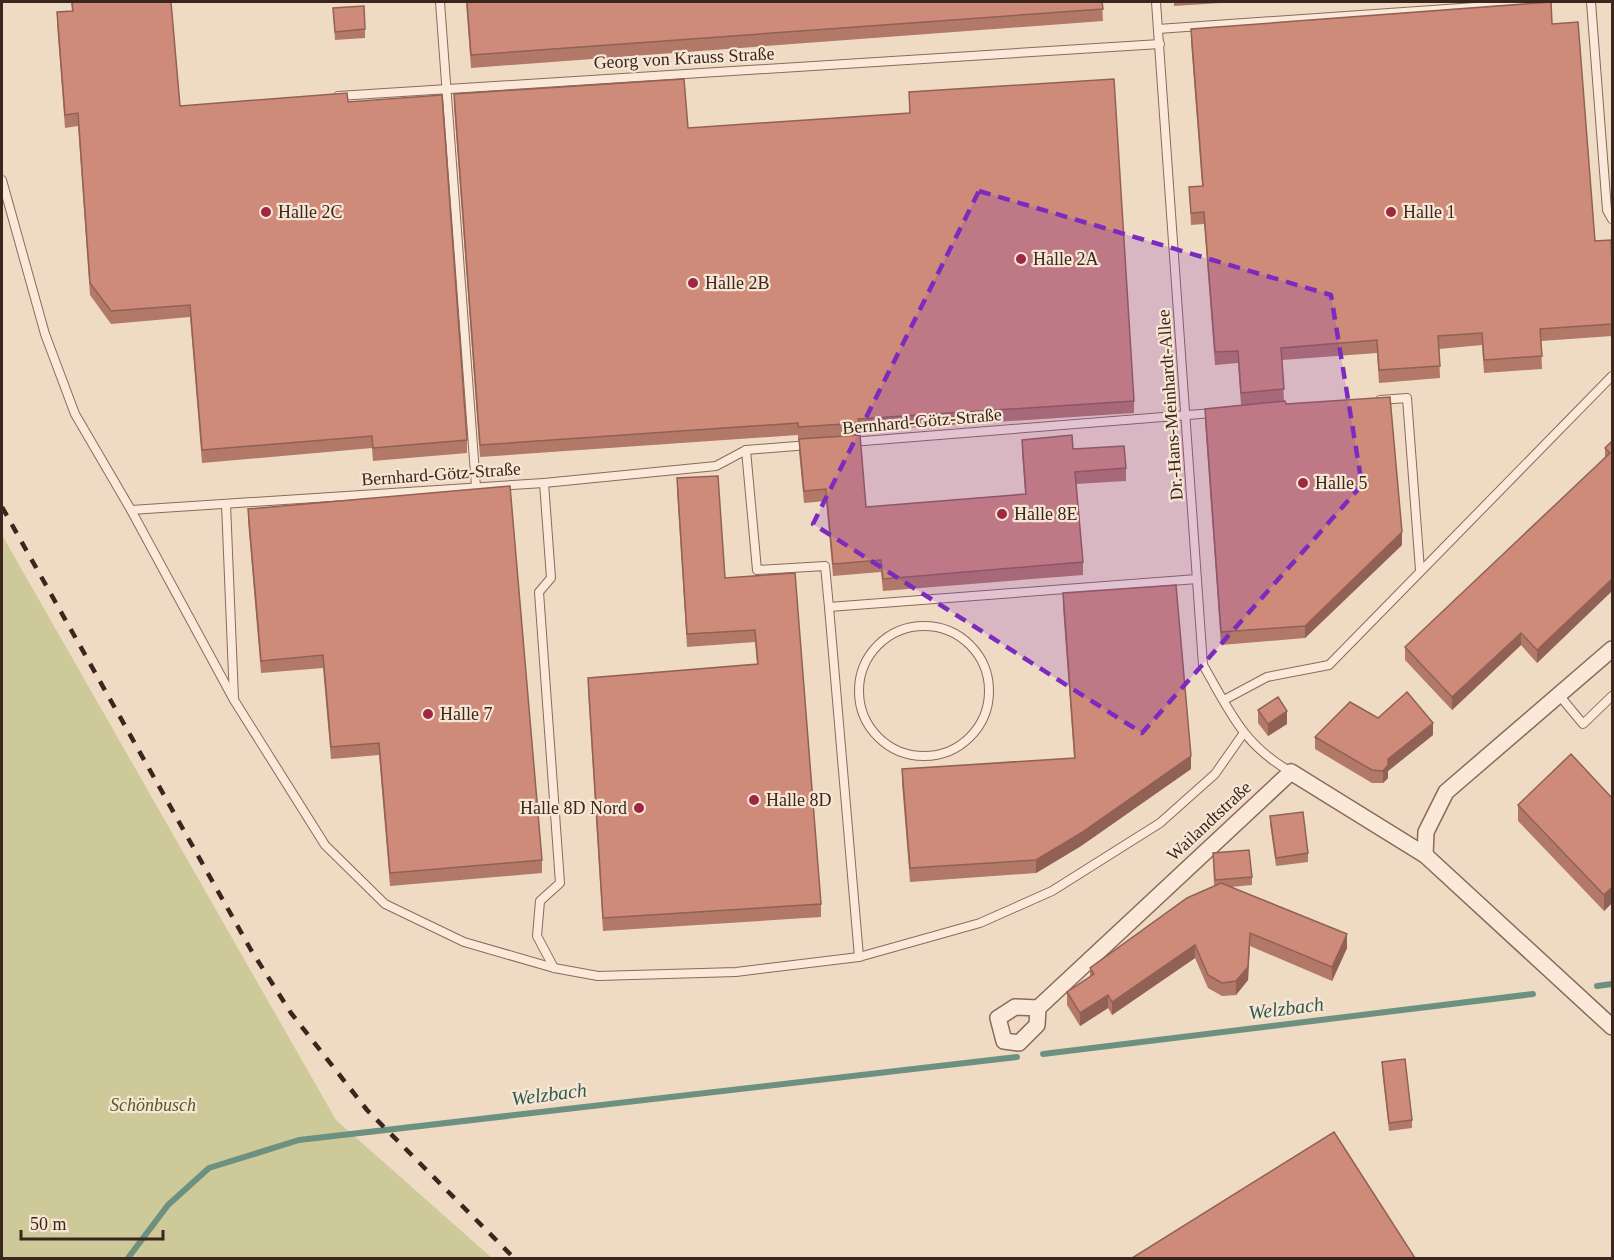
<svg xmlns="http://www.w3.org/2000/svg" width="1614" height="1260" viewBox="0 0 1614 1260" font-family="'Times New Roman',serif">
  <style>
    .green { fill: #cec998 }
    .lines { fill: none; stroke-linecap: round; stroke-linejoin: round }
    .stream { stroke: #6d9181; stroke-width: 6 }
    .lane-casing { stroke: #8b6a5a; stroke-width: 10 }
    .street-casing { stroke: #8b6a5a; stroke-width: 18 }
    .lane { stroke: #fae9d8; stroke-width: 8 }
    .street { stroke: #fae9d8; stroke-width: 15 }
    .rail { stroke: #3b261e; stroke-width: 4.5; stroke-dasharray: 10 10; stroke-linecap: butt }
    .wall { fill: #b27868 }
    .shaded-wall { fill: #916155 }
    .building { fill: #cf8b79; stroke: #916155; stroke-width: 1.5 }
    .marked { fill: #7b2cbf; fill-opacity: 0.2; stroke: #7b2cbf; stroke-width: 4.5; stroke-dasharray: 12 8; stroke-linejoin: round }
    .poi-dot { fill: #9c2841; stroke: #f7e6d4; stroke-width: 2 }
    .labels { text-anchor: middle; stroke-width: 4.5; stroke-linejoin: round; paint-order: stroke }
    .street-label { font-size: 18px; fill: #3b261e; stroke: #f7e6d4 }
    .poi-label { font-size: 18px; fill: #3b261e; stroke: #f7e6d4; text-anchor: start }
    .park-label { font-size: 18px; font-style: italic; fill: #555824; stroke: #f7e6d4 }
    .water-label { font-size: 20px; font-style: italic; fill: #2d5b4f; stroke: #f7e6d4 }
  </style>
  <rect width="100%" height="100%" fill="#efdac4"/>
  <path class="green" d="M2,535L336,1120L492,1258H2Z"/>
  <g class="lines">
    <g class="stream">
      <path d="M1597,986L1612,984"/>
      <path d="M1043,1054L1533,994"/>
      <path d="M128,1258L168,1205L209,1168L299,1140L1017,1057"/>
    </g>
    <defs>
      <g id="lane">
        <path d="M440,2L476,487"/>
        <path d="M1156,2L1203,665C1230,711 1242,744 1291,772"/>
        <path d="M1591,2L1607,210L1612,219"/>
        <path d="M1158,29L1547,2"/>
        <path d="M338,96L1160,44"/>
        <path d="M2,180L45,334L75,414L131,510"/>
        <path d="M1380,400L1407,398L1420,570"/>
        <path d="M851,442L1213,413"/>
        <path d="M809,445L746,450L716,466L544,483L131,510L234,700L325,845L385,904L464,942L554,968L598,976L736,972L859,957L980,923L1052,891L1160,823L1215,774L1243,734"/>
        <path d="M746,450L757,570L825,566L829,607L1197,579"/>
        <path d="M544,483L551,578L539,592L560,883L540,901L537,936L554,968"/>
        <path d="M226,504L234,699"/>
        <path d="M829,607L859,957"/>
        <circle cx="924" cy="691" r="65"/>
        <path d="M1559,695L1583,724L1612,696"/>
        <path d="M1224,700L1267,677L1329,665L1612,376"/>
      </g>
      <g id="street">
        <path d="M1425,855L1426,832L1446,792L1612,649"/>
        <path d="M1038,1008L1015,1007L998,1018L1004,1041L1019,1043L1037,1025L1038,1008L1291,772L1425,855L1612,1027"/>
      </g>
    </defs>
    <use href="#lane" class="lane-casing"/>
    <use href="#street" class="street-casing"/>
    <use href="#lane" class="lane"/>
    <use href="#street" class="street"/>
    <path class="rail" d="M2,507L251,950L291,1013L367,1110L514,1258"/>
  </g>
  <g class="wall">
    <path d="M71,2H171L180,106L348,102L467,440V453L373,461L372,448L202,463L190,317L111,324L90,295L78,126L65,128L57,24V12L72,11Z"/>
    <path d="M466,2H1102L1103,21L471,68Z"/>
    <path d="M1174,2H1236L1174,6Z"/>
    <path d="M333,8L365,29V38L335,40Z"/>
    <path d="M1552,24L1595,241L1612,263V336L1541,341L1542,369L1484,373L1482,345L1439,349L1440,378L1379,383L1377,353L1282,360L1284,401L1286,404L1402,545L1305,638L1221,645L1205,421V409L1241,405L1238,363L1215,365L1204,224L1191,225L1189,187L1202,186L1191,42V29Z"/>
    <path d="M909,92L1134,401V413L859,431L866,507L1025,494L1022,452V440L1073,449L1126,468V481L1076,484L1083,562V575L883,591L881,572L833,576L826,501L804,503L799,452V440H798V435L480,457L454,106V94L688,128L909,113Z"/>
    <path d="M1612,441V591L1537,663L1521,645L1452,710L1405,660V647L1605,458V448Z"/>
    <path d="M677,478L725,578L795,573L821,904V917L603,931L588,691V678L757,664L755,642L687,647L677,491Z"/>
    <path d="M248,509L542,860V873L390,886L379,755L331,759L323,668L261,673L248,521Z"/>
    <path d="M1063,593L1191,769L1081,846L1036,873L910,882L902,783V769L1074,758L1063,607Z"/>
    <path d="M1258,710L1287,724L1268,736L1258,723Z"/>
    <path d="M1378,718L1433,735L1388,771V778L1383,783H1372L1315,749V737Z"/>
    <path d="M1612,745V764L1611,763V746Z"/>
    <path d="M1612,798V903L1604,911L1518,821V805Z"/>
    <path d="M1270,816L1308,853V862L1276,866L1270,824Z"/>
    <path d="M1213,853L1252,877V885L1231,887L1347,948L1332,981L1250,946L1248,980L1236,995L1222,996L1208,988L1195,958L1112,1015L1108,1008L1080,1026L1067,1005V992L1090,977V968L1214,886Z"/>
    <path d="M1382,1062L1412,1120V1128L1389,1131L1382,1070Z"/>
  </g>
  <g class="shaded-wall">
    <path d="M1402,532V545L1305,638V626Z"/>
    <path d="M1612,579V591L1537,663V650Z"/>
    <path d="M1521,633V645L1452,710V697Z"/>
    <path d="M1287,711V724L1268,736V724Z"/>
    <path d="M1433,723V735L1388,771V778L1383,783V771L1388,759Z"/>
    <path d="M1191,756V769L1081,846L1036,873V860Z"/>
    <path d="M1612,887V903L1604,911V895Z"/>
    <path d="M1250,933L1248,980L1236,995V981Z"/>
    <path d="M1347,934V948L1332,981V967Z"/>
    <path d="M1195,945V958L1112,1015V1002Z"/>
    <path d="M1108,995V1008L1080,1026V1013Z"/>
  </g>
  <g class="building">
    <path d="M72,2H171L180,106L347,93L348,102L442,95L467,440L373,448L372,436L202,450L190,305L111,311L90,283L78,113L65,115L57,12L73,11Z"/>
    <path d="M467,2H1102L1103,9L471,55Z"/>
    <path d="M1551,2L1552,24L1578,22L1595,241L1611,240L1612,263V324L1540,329L1542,356L1484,360L1482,333L1438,336L1440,366L1379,370L1377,340L1281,348L1284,389L1241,393L1238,351L1215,352L1204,212L1191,213L1189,187L1203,186L1191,29Z"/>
    <path d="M364,6L365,29L335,32L333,8Z"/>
    <path d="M684,79L688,128L910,113L909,92L1114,79L1134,401L858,419L859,423L798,427V423L480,445L454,94Z"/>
    <path d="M1390,397L1402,532L1305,626L1221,632L1205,409L1285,401L1286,404Z"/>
    <path d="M860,435L866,507L1026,494L1022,440L1072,435L1073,449L1124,446L1126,468L1075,472L1083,562L883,579L881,560L833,564L826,489L804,491L799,439Z"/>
    <path d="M1612,441V579L1537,650L1521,633L1452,697L1405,647L1610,453L1605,448Z"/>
    <path d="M718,476L725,578L795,573L821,904L603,918L588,678L758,664L755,630L687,634L677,478Z"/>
    <path d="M510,486L542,860L390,873L379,743L331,747L323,655L261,661L248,509Z"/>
    <path d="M1176,585L1191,756L1081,833L1036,860L910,868L902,769L1075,758L1063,593Z"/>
    <path d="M1407,692L1433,723L1388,759V765L1383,771L1372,770L1315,737L1350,702L1378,718Z"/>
    <path d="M1278,697L1287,711L1268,724L1258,710Z"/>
    <path d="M1571,754L1612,798V887L1604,895L1518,805Z"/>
    <path d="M1303,812L1308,853L1276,858L1270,816Z"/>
    <path d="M1249,850L1252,877L1215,880L1213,853Z"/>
    <path d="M1221,883L1347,934L1332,967L1250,933L1248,967L1236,981L1222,983L1208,975L1195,945L1112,1002L1108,995L1080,1013L1067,992L1094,974L1090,968L1187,898Z"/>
    <path d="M1405,1059L1412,1120L1389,1123L1382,1062Z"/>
    <path d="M1334,1132L1415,1258H1132Z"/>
  </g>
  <path class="marked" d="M979,191L1331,295L1362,485L1142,733L813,524Z"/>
  <g class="poi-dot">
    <circle cx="266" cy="212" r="6"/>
    <circle cx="1391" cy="212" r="6"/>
    <circle cx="1021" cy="259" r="6"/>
    <circle cx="693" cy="283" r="6"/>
    <circle cx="1303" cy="483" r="6"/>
    <circle cx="1002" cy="514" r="6"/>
    <circle cx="428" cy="714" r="6"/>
    <circle cx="754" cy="800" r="6"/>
    <circle cx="639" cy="808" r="6"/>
  </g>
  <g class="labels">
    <g class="street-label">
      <text transform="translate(684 58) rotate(-3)" y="6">Georg von Krauss Straße</text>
      <text transform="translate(1170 405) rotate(-94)" y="6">Dr.-Hans-Meinhardt-Allee</text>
      <text transform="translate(922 421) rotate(-5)" y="6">Bernhard-Götz-Straße</text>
      <text transform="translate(441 474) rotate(-4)" y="6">Bernhard-Götz-Straße</text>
      <text transform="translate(1209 821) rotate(-43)" y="6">Wailandtstraße</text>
    </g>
    <g class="poi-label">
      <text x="278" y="218">Halle 2C</text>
      <text x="1403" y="218">Halle 1</text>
      <text x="1033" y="265">Halle 2A</text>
      <text x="705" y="289">Halle 2B</text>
      <text x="1315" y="489">Halle 5</text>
      <text x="1014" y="520">Halle 8E</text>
      <text x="440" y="720">Halle 7</text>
      <text x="766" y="806">Halle 8D</text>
      <text x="627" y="814" text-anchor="end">Halle 8D Nord</text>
    </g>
    <g class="park-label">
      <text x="153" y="1111">Schönbusch</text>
    </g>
    <g class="water-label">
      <text transform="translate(1286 1008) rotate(-7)" y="7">Welzbach</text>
      <text transform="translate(549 1094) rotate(-7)" y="7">Welzbach</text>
    </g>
  </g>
  <rect width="1614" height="1260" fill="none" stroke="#3b261e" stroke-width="6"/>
  <path d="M21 1230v9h142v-9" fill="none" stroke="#3b261e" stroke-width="3"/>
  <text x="30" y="1230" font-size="18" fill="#3b261e" stroke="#f7e6d4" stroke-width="4.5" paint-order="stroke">50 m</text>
</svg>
